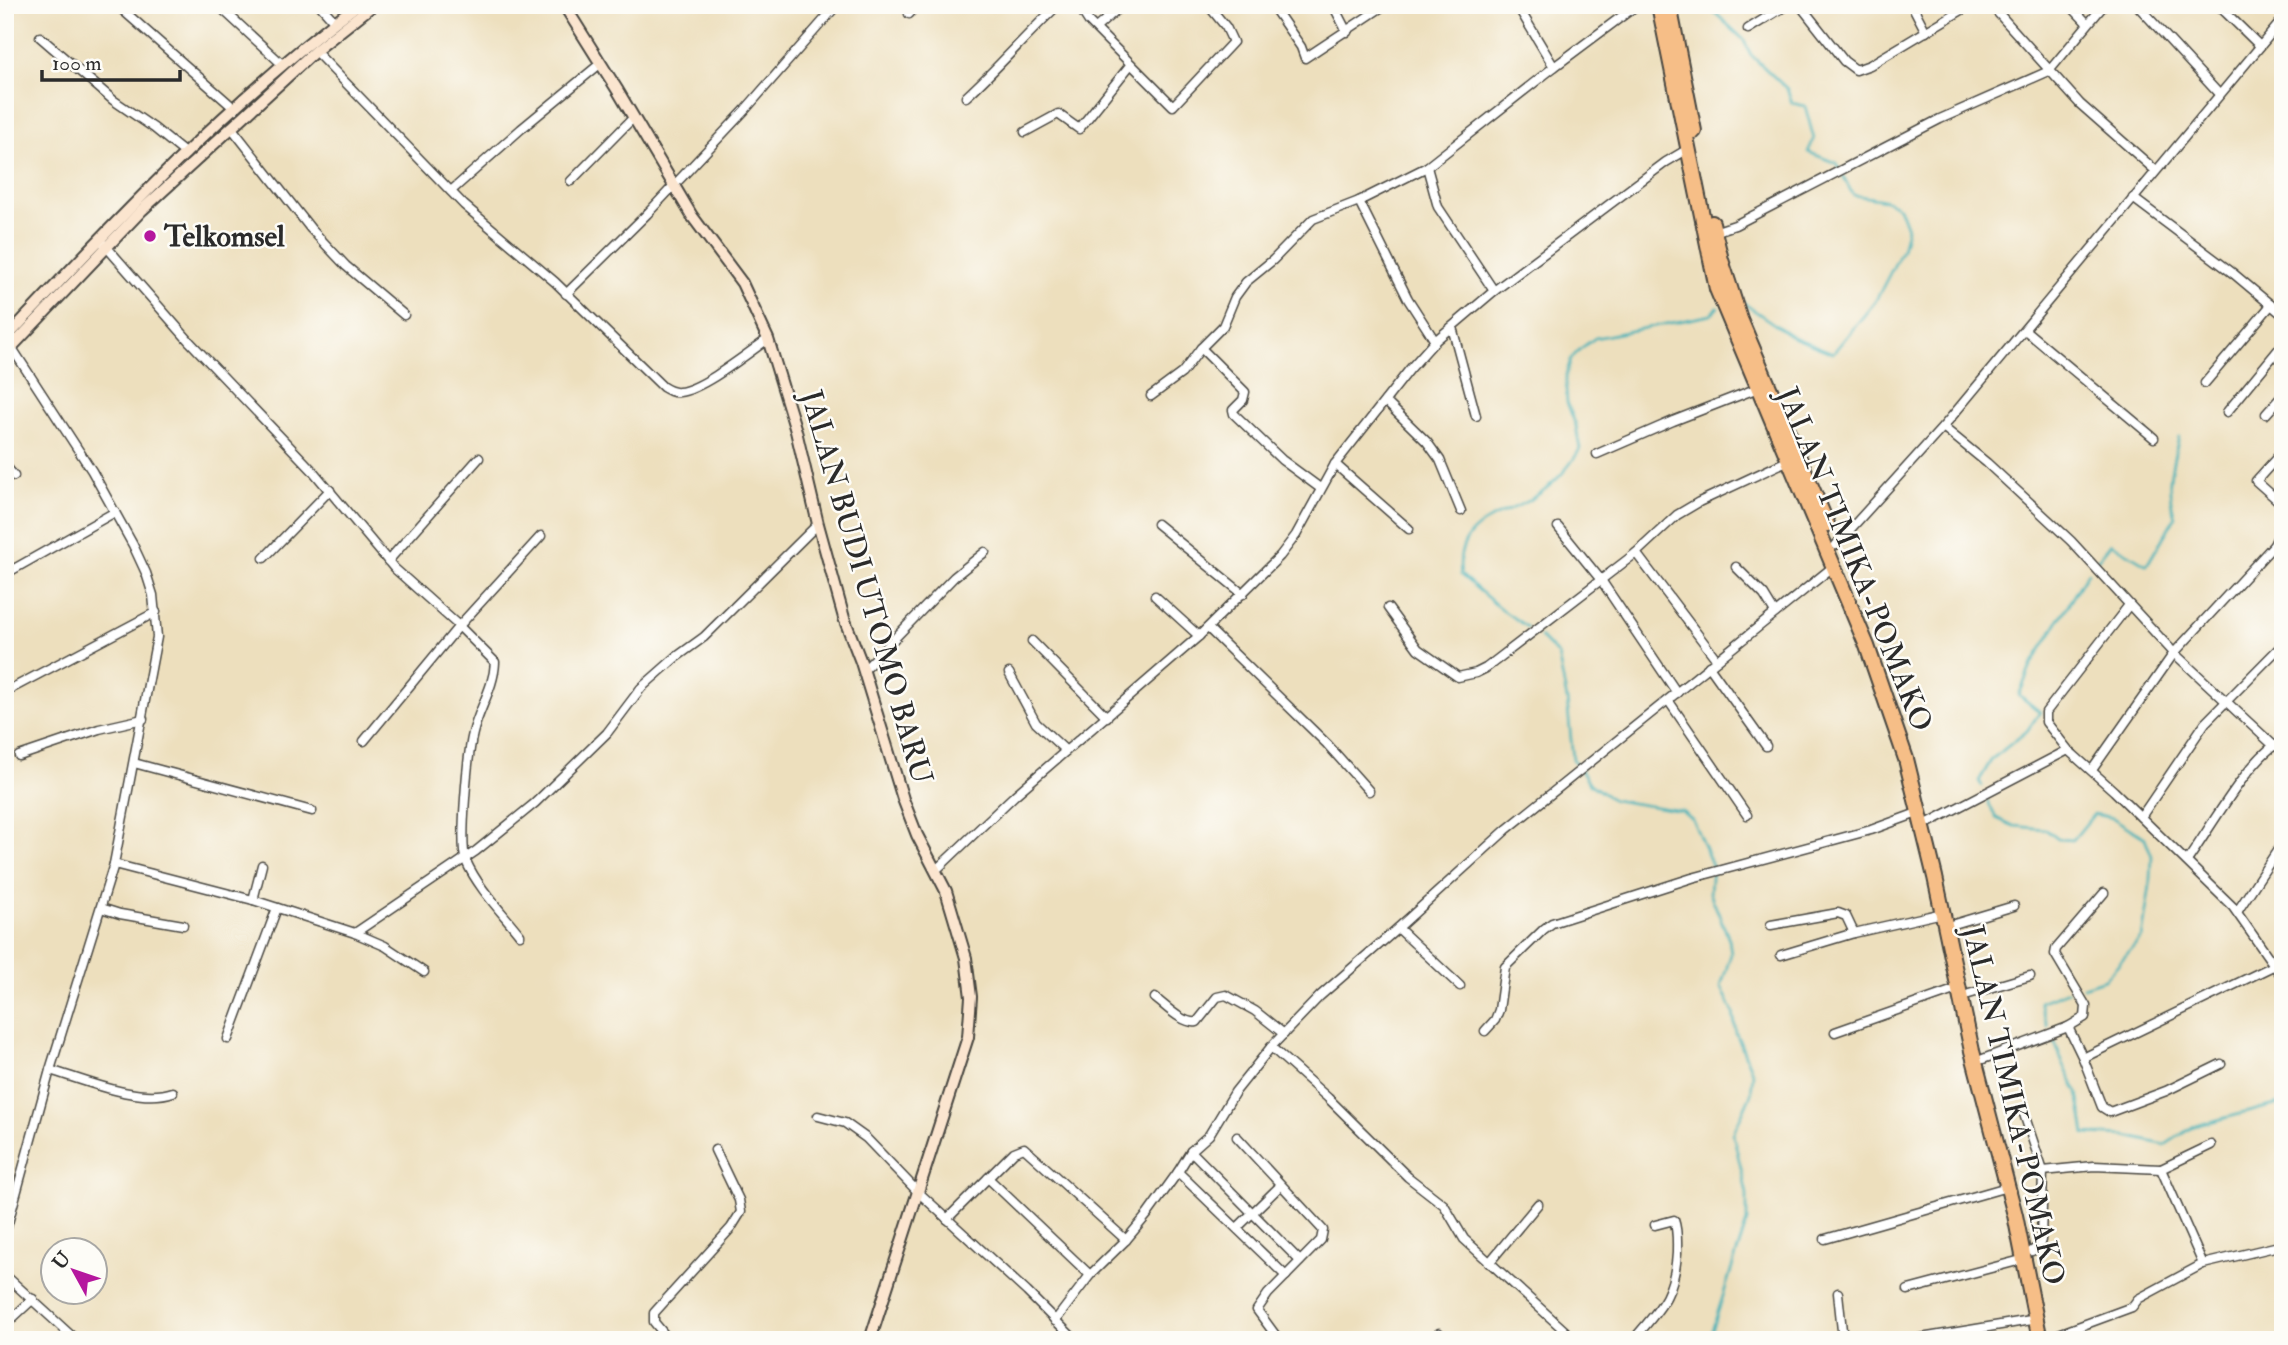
<svg xmlns="http://www.w3.org/2000/svg" width="2288" height="1345" viewBox="0 0 2288 1345" font-family="'IM FELL Double Pica',serif">
  <style>
    .lines { fill: none; stroke-linecap: round; stroke-linejoin: round }
    .stream { stroke: #40b1b8; stroke-width: 2.5 }
    .street-casing { stroke: #484641; stroke-width: 11 }
    .secondary-casing { stroke: #484641; stroke-width: 14 }
    .highway-casing { stroke: #484641; stroke-width: 18 }
    .street { stroke: #fff; stroke-width: 8 }
    .secondary { stroke: #fbe5cf; stroke-width: 10 }
    .highway { stroke: #f6be87; stroke-width: 14 }
    .poi-dot { fill: #b5179e; stroke: #fdfcf7; stroke-width: 2.5 }
    .labels { text-anchor: middle; stroke-width: 5; stroke-linejoin: round; paint-order: stroke }
    .poi-label { font-size: 30px; font-weight: bold; fill: #2b2b2b; stroke: #fdfcf7; text-anchor: start }
    .street-label { font-size: 30px; fill: #2b2b2b; stroke: #fdfcf7 }
  </style>
  <rect width="100%" height="100%" fill="#fdfcf7"/>
  <filter id="ink" filterUnits="userSpaceOnUse"><feTurbulence type="fractalNoise" baseFrequency=".0143" numOctaves="2"/><feDisplacementMap in="SourceGraphic" scale="14" xChannelSelector="R" yChannelSelector="G"/><feConvolveMatrix kernelMatrix="1 2 1 2 8 2 1 2 1" color-interpolation-filters="sRGB"/></filter>
  <filter id="wash" filterUnits="userSpaceOnUse"><feTurbulence type="fractalNoise" baseFrequency=".00686" numOctaves="4" result="noise"/><feDisplacementMap in="SourceGraphic" scale="28" xChannelSelector="R" yChannelSelector="G"/><feGaussianBlur stdDeviation="1.57" result="paint"/><feColorMatrix in="noise" values="0 0 0 0 0 0 0 0 0 0 0 0 0 0 0 0 0 1.4 0 .05"/><feComposite in="paint" operator="in"/></filter>
  <g filter="url(#wash)">
    <rect width="100%" height="100%" fill="#eddfbd"/>
    <g class="lines">
      <g class="stream">
        <path d="M1711,5L1712,10L1743,39L1751,55L1787,89L1792,103L1805,106L1814,139L1808,152L1836,163L1853,195L1885,200L1899,207L1907,228L1902,250L1875,302L1833,353L1793,337L1742,302"/>
        <path d="M2097,560L2111,543L2147,565L2175,517C2165,485 2171,469 2179,437"/>
        <path d="M1527,627L1502,610L1461,575C1454,529 1489,520 1522,504C1546,492 1567,472 1580,449L1576,426L1567,402L1566,389V375L1571,359L1580,349L1595,338L1711,315L1718,307"/>
        <path d="M1540,637L1558,655L1567,700L1573,759L1590,784L1613,800L1682,811L1692,819L1712,865L1710,893L1729,939L1731,954L1721,986L1733,1012L1736,1033L1753,1074L1751,1094L1733,1134L1747,1194V1221L1709,1340"/>
        <path d="M1982,786L1979,781L1992,759L2027,731L2040,712L2019,695L2031,666L2088,572"/>
        <path d="M1987,800L1996,818L2014,826L2045,829L2058,839L2073,840L2094,814L2113,818L2145,838L2152,856L2151,879L2142,937L2104,980L2083,987"/>
        <path d="M2048,1026L2040,1002L2068,991"/>
        <path d="M2054,1040L2063,1064L2078,1093L2085,1134L2126,1136L2165,1145L2194,1126L2283,1103"/>
      </g>
    </g>
  </g>
  <g filter="url(#ink)">
    <g class="lines">
      <defs>
        <g id="street">
          <path d="M117,5L235,109"/>
          <path d="M218,5L283,65"/>
          <path d="M320,5L335,22"/>
          <path d="M1078,5L1089,22L1173,106L1233,42L1226,27L1208,5"/>
          <path d="M1272,5L1301,47L1305,58L1385,5"/>
          <path d="M1333,5L1347,32"/>
          <path d="M1517,5L1554,67"/>
          <path d="M1800,5L1844,61L1856,70L1870,65L1970,5"/>
          <path d="M1912,5L1926,32"/>
          <path d="M1991,5L2080,104L2155,170"/>
          <path d="M2070,5L2087,23"/>
          <path d="M2137,5L2219,94"/>
          <path d="M2218,5L2260,46"/>
          <path d="M909,14L917,5"/>
          <path d="M1096,28L1122,5"/>
          <path d="M1748,29L1787,5"/>
          <path d="M40,37L113,100L154,128L186,154"/>
          <path d="M315,51L464,205L555,282L663,387C668,390 673,393 679,392C702,390 748,353 768,339"/>
          <path d="M966,97C998,68 1026,35 1058,5"/>
          <path d="M231,127L311,229L346,266L404,315"/>
          <path d="M1025,132L1058,114L1079,129L1131,64"/>
          <path d="M1427,167L1438,207L1494,291"/>
          <path d="M571,181L634,117"/>
          <path d="M451,191L521,129L601,63"/>
          <path d="M2133,198L2234,274L2283,315"/>
          <path d="M1359,201L1408,299L1435,341"/>
          <path d="M1714,232L1735,225L1940,119L2049,71L2104,5"/>
          <path d="M104,244L190,342L313,471L394,568L459,626L541,536"/>
          <path d="M566,294L647,214L745,110L837,5"/>
          <path d="M1452,327L1476,416"/>
          <path d="M2025,330L2154,438"/>
          <path d="M1201,348L1245,392L1243,400L1233,410L1234,414L1282,460L1320,488"/>
          <path d="M2205,383L2271,305"/>
          <path d="M1151,396L1182,373L1201,348L1223,326L1235,297L1246,282L1273,260L1313,219L1359,201L1427,167L1554,67L1637,5"/>
          <path d="M1385,401L1427,442L1440,460L1461,511"/>
          <path d="M2227,412L2283,344"/>
          <path d="M2266,414L2283,395"/>
          <path d="M1943,427L1987,463L2071,541L2174,653L2273,745"/>
          <path d="M2283,451L2256,481L2283,505"/>
          <path d="M1597,454L1673,421L1758,388"/>
          <path d="M1335,464L1409,529"/>
          <path d="M5,465L14,476"/>
          <path d="M1157,524L1243,594"/>
          <path d="M1558,527L1601,580L1677,693"/>
          <path d="M1836,545L1943,427L2283,19"/>
          <path d="M2274,545L2283,554"/>
          <path d="M1636,553L1717,660"/>
          <path d="M264,558L330,490"/>
          <path d="M388,561L479,458"/>
          <path d="M1736,567L1764,595L1775,613"/>
          <path d="M5,574L115,512"/>
          <path d="M1155,596L1199,636"/>
          <path d="M1388,608L1418,649L1458,677L1476,673L1486,668L1636,553L1677,515L1699,502L1789,460"/>
          <path d="M1208,628L1327,744L1369,791"/>
          <path d="M1032,641L1107,717"/>
          <path d="M1709,666L1766,746"/>
          <path d="M864,670L954,577L985,552"/>
          <path d="M1009,673L1036,723L1066,751"/>
          <path d="M5,692L156,612"/>
          <path d="M1668,700L1747,815"/>
          <path d="M364,741L459,626L495,662C494,688 479,708 473,733C468,752 459,845 466,861C478,888 502,912 520,935"/>
          <path d="M2068,750L2046,722V712L2129,605"/>
          <path d="M19,756L99,729L143,719"/>
          <path d="M134,763L312,811"/>
          <path d="M2092,770L2174,653L2274,545L2283,525"/>
          <path d="M2141,817L2205,723L2283,644"/>
          <path d="M1930,822L2068,750L2114,791L2233,907L2283,978"/>
          <path d="M2187,861C2209,830 2246,764 2275,745L2283,751"/>
          <path d="M114,864L253,900L355,933L385,946L424,972"/>
          <path d="M935,871L1015,795L1199,636L1280,556L1296,535L1335,464L1410,369L1435,341L1494,291L1666,162L1688,149"/>
          <path d="M253,900L262,865"/>
          <path d="M101,908L120,914L183,925"/>
          <path d="M2237,912L2283,842"/>
          <path d="M1954,924L2014,906"/>
          <path d="M1771,925L1838,913L1846,916L1854,933"/>
          <path d="M1398,928L1460,986"/>
          <path d="M355,933L476,851L535,803L607,733L641,688L675,658L704,637L818,524"/>
          <path d="M1781,955L1854,933L1943,913"/>
          <path d="M1969,994L2030,976"/>
          <path d="M1155,998C1166,1006 1182,1024 1197,1022L1217,997L1226,995L1255,1011L1284,1034"/>
          <path d="M2068,1027L2083,1058L2102,1107L2110,1112L2166,1091L2221,1064"/>
          <path d="M1485,1031L1495,1020L1499,1010L1505,967L1544,929L1552,923L1692,878L1871,830L1920,812"/>
          <path d="M1835,1032L1957,989"/>
          <path d="M228,1039L277,908"/>
          <path d="M1271,1047L1328,1098L1408,1177L1444,1205L1464,1239L1575,1340"/>
          <path d="M2083,1058L2273,966"/>
          <path d="M1983,1059L2068,1027L2085,1017L2086,1006L2055,954L2056,949L2104,893"/>
          <path d="M50,1070C84,1080 139,1104 173,1092"/>
          <path d="M2024,1114L2043,1171L2041,1240L2039,1246L2032,1251"/>
          <path d="M818,1116L845,1123L866,1138L917,1191L1027,1292L1075,1340"/>
          <path d="M1237,1137L1323,1230L1321,1240L1268,1294L1257,1310L1279,1340"/>
          <path d="M1191,1151L1300,1261"/>
          <path d="M2043,1171L2094,1166L2161,1169"/>
          <path d="M988,1178L1090,1275"/>
          <path d="M947,1219L1014,1152L1024,1148L1126,1240"/>
          <path d="M1238,1227L1280,1186"/>
          <path d="M5,1234L50,1070L114,864L157,637L153,595L146,573L133,545L92,471L12,348"/>
          <path d="M1825,1239L2007,1187"/>
          <path d="M1489,1263L1538,1204"/>
          <path d="M2203,1264L2283,1245"/>
          <path d="M5,1275L76,1340"/>
          <path d="M1286,1276L1178,1172L1191,1151L1209,1135L1235,1092L1271,1047L1320,996L1398,928L1506,830L1834,566"/>
          <path d="M1908,1290L2025,1259"/>
          <path d="M1838,1293L1843,1340"/>
          <path d="M1055,1321L1090,1275L1126,1240L1147,1215L1178,1172"/>
          <path d="M5,1325L33,1299"/>
          <path d="M2048,1338L2132,1307L2138,1299L2203,1264L2161,1169L2211,1145"/>
          <path d="M669,1340L654,1322V1313L731,1228L741,1212L739,1200L715,1150"/>
          <path d="M1432,1340L1439,1333"/>
          <path d="M1633,1340C1660,1308 1674,1297 1677,1253C1677,1241 1678,1231 1674,1220L1655,1225"/>
          <path d="M1909,1340L2037,1319"/>
        </g>
        <g id="secondary">
          <path d="M564,5L618,91L692,216L742,283L768,339L796,431L818,524L844,618L861,662L903,799L917,835L946,891L966,958L971,997L968,1037L870,1340"/>
          <path d="M5,339C116,221 228,102 357,5"/>
          <path d="M5,354L142,210L315,51L373,5"/>
        </g>
        <g id="highway">
          <path d="M1659,5L1717,289L1867,646L1906,759L1935,877L1972,1051L2015,1215L2040,1340"/>
          <path d="M1669,5L1694,131"/>
          <path d="M1712,223L1721,260L1740,319L1827,524"/>
        </g>
      </defs>
      <use href="#street" class="street-casing"/>
      <use href="#secondary" class="secondary-casing"/>
      <use href="#highway" class="highway-casing"/>
      <use href="#street" class="street"/>
      <use href="#secondary" class="secondary"/>
      <use href="#highway" class="highway"/>
    </g>
  </g>
  <circle class="poi-dot" cx="150" cy="236" r="7"/>
  <g class="labels">
    <g class="poi-label">
      <text x="164" y="246">Telkomsel</text>
    </g>
    <g class="street-label">
      <text transform="translate(1855 559) rotate(68)" y="10">JALAN TIMIKA-POMAKO</text>
      <text transform="translate(867 587) rotate(74)" y="10">JALAN BUDI UTOMO BARU</text>
      <text transform="translate(2014 1105) rotate(77)" y="10">JALAN TIMIKA-POMAKO</text>
    </g>
  </g>
  <rect width="2288" height="1345" fill="none" stroke="#fdfcf7" stroke-width="28"/>
  <g transform="translate(74 1271) rotate(310)"><circle r="33" fill="#fdfcf7" stroke="#a9a8a5" stroke-width="2"/>
  <path d="M0-5L12 26L0 18L-12 26Z" fill="#b5179e"/>
  <text y="-10" font-size="19" font-weight="bold" text-anchor="middle" fill="#2b2b2b">U</text>
  </g>
  <path d="M42 70v10h138v-10" fill="none" stroke="#2b2b2b" stroke-width="3.5"/>
  <text x="52" y="70" font-size="21" fill="#2b2b2b" stroke="#fdfcf7" stroke-width="5" paint-order="stroke">100 m</text>
</svg>
